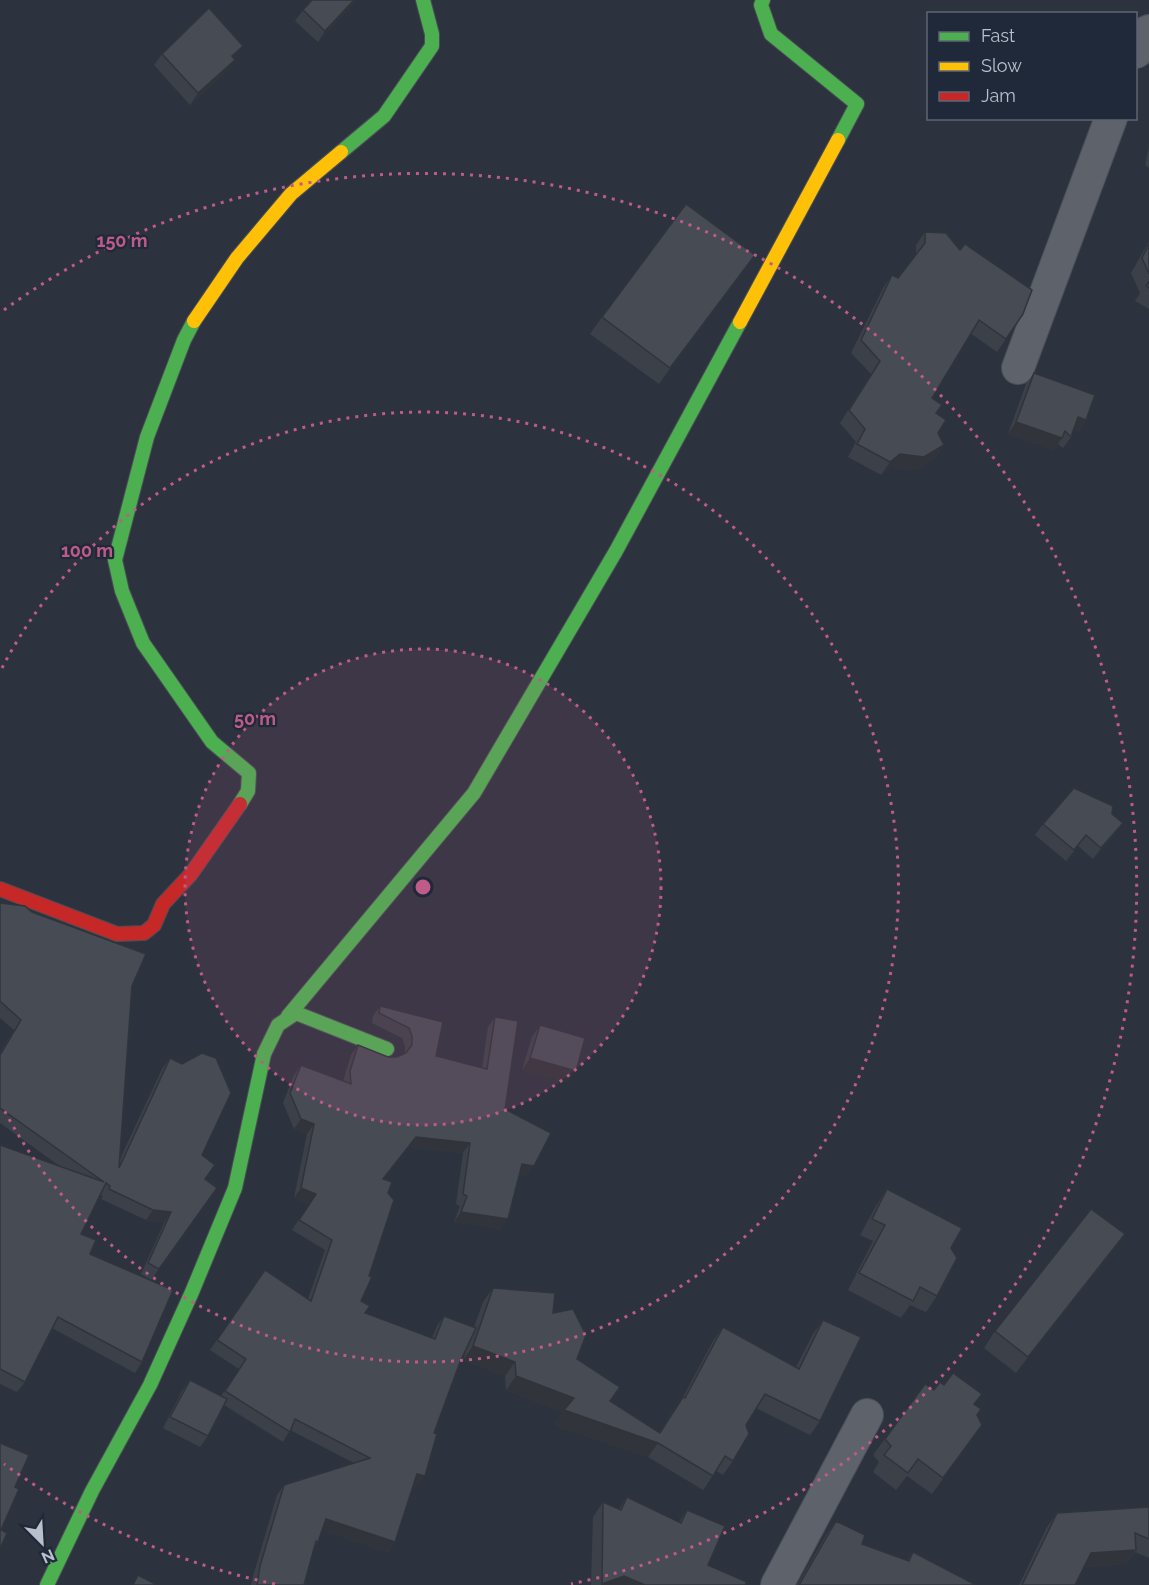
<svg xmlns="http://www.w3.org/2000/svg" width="1149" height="1585" viewBox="0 0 1149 1585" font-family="Raleway,sans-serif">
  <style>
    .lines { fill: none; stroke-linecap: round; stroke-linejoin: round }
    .street-casing { stroke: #4a4e56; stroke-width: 34 }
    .fast-casing { stroke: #4a4e56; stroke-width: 16 }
    .slow-casing { stroke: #4a4e56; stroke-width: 16 }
    .jam-casing { stroke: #4a4e56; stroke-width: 16 }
    .street { stroke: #5e626b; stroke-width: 32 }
    .fast { stroke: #4caf50; stroke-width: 14 }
    .slow { stroke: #ffc107; stroke-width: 14 }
    .jam { stroke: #c62828; stroke-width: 14 }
    .wall { fill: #3c4048 }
    .shaded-wall { fill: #31343b }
    .building { fill: #464b54; stroke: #31343b; stroke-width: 1.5 }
    .ring { fill: none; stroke: #be5b89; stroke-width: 3; stroke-dasharray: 3 6 }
    .centre { fill: #be5b89; stroke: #202939; stroke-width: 3 }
    .ring-label { font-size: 18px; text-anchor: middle; font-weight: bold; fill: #be5b89; stroke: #202939; stroke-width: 4.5; stroke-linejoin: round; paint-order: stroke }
  </style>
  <rect width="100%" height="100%" fill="#2d333e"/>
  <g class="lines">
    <defs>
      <g id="street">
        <path d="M1136,52L1143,34L1149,31"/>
        <path d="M1018,368L1111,118"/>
        <path d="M777,1585L867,1415"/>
      </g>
      <g id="fast">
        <path d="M763,0L761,5L771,34L857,104L838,140"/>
        <path d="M341,152L384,116L432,46V34L423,0"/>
        <path d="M194,321L184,340L147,437L115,560L122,591L143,643L212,742L249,773L248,791L240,804"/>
        <path d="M288,1016L474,793L616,551L740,322"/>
        <path d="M47,1585L92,1491L150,1385L192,1292L235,1188L264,1054L278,1025L296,1013L387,1049"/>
      </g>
      <g id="slow">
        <path d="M194,321L237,258L291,194L341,152"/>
        <path d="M740,322L838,140"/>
      </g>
      <path id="jam" d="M0,889L117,934L144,933L154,925L163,904L191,874L240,804"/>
    </defs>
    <use href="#street" class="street-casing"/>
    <use href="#fast" class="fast-casing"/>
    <use href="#slow" class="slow-casing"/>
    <use href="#jam" class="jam-casing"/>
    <use href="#street" class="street"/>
    <use href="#fast" class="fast"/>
    <use href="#slow" class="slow"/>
    <use href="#jam" class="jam"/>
  </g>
  <g class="wall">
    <path d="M312,0H355L349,8L318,42L295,21L303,10Z"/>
    <path d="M243,46L234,58L227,71L190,105L154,65L162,54Z"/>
    <path d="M1149,147V168L1145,165Z"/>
    <path d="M925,232L960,250L1023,314L997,352L970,333L932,398L937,413L938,433L944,445L935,458L915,470L891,467L881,475L848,457L856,442L840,423L871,374L851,353L883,288L892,275L898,278L916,255V245Z"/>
    <path d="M1149,242V309L1135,301L1140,293L1131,273L1144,250Z"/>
    <path d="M743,271L659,384L590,334L602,317Z"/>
    <path d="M1034,373L1086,420L1079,431L1074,429L1071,437L1063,448L1058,444L1054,450L1008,434L1026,384Z"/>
    <path d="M1112,814L1115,834L1093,859L1078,846L1066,861L1035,835L1043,824Z"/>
    <path d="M0,903L32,912L132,986L119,1161L162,1069L170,1058L202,1155L205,1179L217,1188L151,1280L141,1274L164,1223L146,1220L101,1199L103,1196L100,1195L81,1234L142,1362L135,1373L52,1328L25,1382L17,1392L0,1384V1145L61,1167L0,1123V1053L14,1030L0,1018Z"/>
    <path d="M380,1006L443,1022L436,1056L482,1068L488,1027L495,1017L505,1109L527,1176L519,1175L501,1229L454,1222L460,1206L456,1204L463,1153L409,1147L384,1179L388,1193L369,1276L361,1301L365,1313L432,1338L437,1326L444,1316L474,1327L483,1302L493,1288L553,1313L577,1359L610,1401L659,1433L673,1411L683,1397L713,1341L723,1327L796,1367L813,1334L823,1320L820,1421L810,1435L756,1408L746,1425L733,1461L723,1475L716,1471L703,1490L648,1457L554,1425L563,1412L506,1390L505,1376L463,1360L469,1341L460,1362L434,1433L418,1486L413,1485L395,1542L388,1552L322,1530L318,1542L314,1548L304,1585H251L253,1576L277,1495L284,1485L354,1463L290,1430L283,1442L224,1405L208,1436L200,1447L163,1428L182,1391L190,1380L221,1396L239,1369L210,1350L265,1270L308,1299L325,1250L292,1230L309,1204L294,1198L307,1134L294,1129L283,1103L294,1075L301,1065L343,1081L351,1055L358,1045L388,1057H397L405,1054V1046L402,1038L372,1023L373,1016Z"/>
    <path d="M540,1025L568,1082L522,1070L532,1037Z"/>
    <path d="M887,1189L951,1248L937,1296L926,1312L910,1305L901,1318L848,1290L873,1241L860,1235L876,1206Z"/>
    <path d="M1113,1251L1016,1373L984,1348L995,1331Z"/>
    <path d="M925,1384L934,1390L974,1404L977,1415L982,1425L932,1494L907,1476L896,1490L873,1472L879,1462L873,1455Z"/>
    <path d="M627,1497L679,1522L687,1510L708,1565L745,1585H591L593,1517L603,1502L619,1509Z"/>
    <path d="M1149,1507V1558L1135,1552L1126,1564L1084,1567L1075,1585H1019L1047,1527L1057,1513Z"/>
    <path d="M836,1521L862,1544L907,1561L913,1552L976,1585H797L826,1535Z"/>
  </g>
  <g class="shaded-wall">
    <path d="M354,0L349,8L318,42L325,31Z"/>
    <path d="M243,46L235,57L224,67L232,56Z"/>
    <path d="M235,60L227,71L190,105L198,93Z"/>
    <path d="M755,255L743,271L659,384L670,368Z"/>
    <path d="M1078,417L1086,420L1079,431L1070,428Z"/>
    <path d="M1016,422L1062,438L1054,450L1008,434Z"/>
    <path d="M944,445L935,458L915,470L891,467L881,475L890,462L900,454Z"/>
    <path d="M1123,823L1115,834L1093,859L1101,848Z"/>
    <path d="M530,1058L576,1071L568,1082L522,1070Z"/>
    <path d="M301,1119L314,1124L307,1134L294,1129Z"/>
    <path d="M416,1137L470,1143L463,1153L409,1147L376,1189Z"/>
    <path d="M522,1164L534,1166L527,1176L515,1174Z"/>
    <path d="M301,1188L316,1194L309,1204L294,1198Z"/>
    <path d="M153,1210L171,1212L164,1223L146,1220Z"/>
    <path d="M461,1212L508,1219L501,1229L454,1222Z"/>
    <path d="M1125,1234L1113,1251L1016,1373L1028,1357Z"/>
    <path d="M473,1346L515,1362L505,1376L463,1360Z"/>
    <path d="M516,1376L574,1398L658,1443L648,1457L554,1425L563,1412L506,1390Z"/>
    <path d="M417,1474L425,1476L418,1486L410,1484Z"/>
    <path d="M326,1519L395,1542L388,1552L319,1529Z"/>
    <path d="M1136,1550L1126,1564L1081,1567L1091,1553Z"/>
    <path d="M624,1576L645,1585H601L602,1584Z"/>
  </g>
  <g class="building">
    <path d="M312,0H354L325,31L303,10Z"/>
    <path d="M209,8L243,46L232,56L235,60L198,93L162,54Z"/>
    <path d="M686,204L755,255L670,368L602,317Z"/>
    <path d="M925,232L946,233L960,250L965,244L1032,290L1023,314L1006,339L979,320L932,398L942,405L936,413L946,420L938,433L944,445L924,457L900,454L890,462L857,444L865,429L849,410L880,361L861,340L892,275L898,278L925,243Z"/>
    <path d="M1149,244V274L1142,258Z"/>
    <path d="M1149,281V288L1146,286Z"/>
    <path d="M1034,373L1095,395L1086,420L1078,417L1071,437L1065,431L1062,438L1016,422Z"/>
    <path d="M1074,788L1113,806L1112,814L1123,823L1101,848L1086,835L1074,850L1043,824Z"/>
    <path d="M0,903L25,906L32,912L146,954L132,986L119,1168L170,1058L182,1064L202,1053L216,1058L231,1093L202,1155L215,1165L205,1179L217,1188L159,1269L148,1263L171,1212L153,1210L109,1189L110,1186L106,1183L81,1234L96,1240L90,1254L173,1290L142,1362L58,1317L25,1382L0,1369V1145L104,1182L0,1108V1055L21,1020L0,1001Z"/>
    <path d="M380,1006L443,1022L436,1056L487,1069L495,1017L518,1021L505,1109L551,1133L534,1166L522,1164L508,1219L461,1212L467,1196L463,1194L470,1143L416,1137L383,1179L392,1182L388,1193L394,1200L369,1276L372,1277L361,1301L370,1306L365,1313L435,1339L444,1316L476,1328L460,1362L434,1433L437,1434L425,1476L417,1474L395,1542L326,1519L318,1542L316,1541L304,1585H257L260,1566L284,1485L370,1458L295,1419L290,1432L225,1391L246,1359L217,1340L265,1270L311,1301L332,1240L299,1220L316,1194L301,1188L314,1124L301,1119L290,1093L301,1065L351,1084L350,1071L358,1045L388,1057H397L406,1053L412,1045V1036L409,1028L379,1013Z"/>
    <path d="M540,1025L585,1038L576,1071L530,1058Z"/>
    <path d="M887,1189L962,1228L951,1248L957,1258L937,1296L920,1287L913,1301L859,1273L885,1225L872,1219Z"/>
    <path d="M1091,1209L1125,1234L1028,1357L995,1331Z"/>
    <path d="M493,1288L555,1293L553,1313L573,1309L586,1335L577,1359L620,1387L610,1401L660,1433L683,1397L685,1398L723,1327L799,1369L823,1320L861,1337L820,1421L765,1394L746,1425L749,1434L733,1461L725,1456L713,1476L658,1443L564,1410L574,1398L516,1376L515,1362L473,1346Z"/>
    <path d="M953,1373L982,1394L974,1404L981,1409L977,1415L982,1425L943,1478L918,1459L908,1473L884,1455L891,1446L885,1439L925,1384L934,1390L940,1382L944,1385Z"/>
    <path d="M190,1380L227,1399L208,1436L170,1417Z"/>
    <path d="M0,1443L29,1455L15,1487L19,1489L1,1530L7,1533L0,1549Z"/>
    <path d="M627,1497L681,1523L687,1510L725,1526L708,1565L747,1582L745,1585H645L624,1576L602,1584L603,1502L621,1510Z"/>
    <path d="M1149,1507V1539L1135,1533L1136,1550L1091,1553L1075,1585H1022L1057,1513Z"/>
    <path d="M836,1521L865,1535L862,1544L909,1561L913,1552L976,1585H799Z"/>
    <path d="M138,1575L157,1585H133Z"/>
  </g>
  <circle cx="423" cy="887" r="238" fill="#be5b89" fill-opacity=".12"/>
  <g class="ring">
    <circle cx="423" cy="887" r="238"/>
    <path d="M2 668A475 475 0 1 1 2 1106"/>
    <path d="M275 1584A713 713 0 0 1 4 1464M4 310A713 713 0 1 1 571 1584"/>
  </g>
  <circle cx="423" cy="887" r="9" class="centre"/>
  <g class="ring-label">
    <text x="122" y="247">150 m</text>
    <text x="87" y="557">100 m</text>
    <text x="255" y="725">50 m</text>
  </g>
  <rect x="927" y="12" width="210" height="108" fill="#202939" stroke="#5d6574" stroke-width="1.5"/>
  <rect x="939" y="32" width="30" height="9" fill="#4caf50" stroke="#5d6574" stroke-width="1.5"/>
  <text x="981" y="42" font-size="18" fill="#b9c0cd">Fast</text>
  <rect x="939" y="62" width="30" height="9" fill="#ffc107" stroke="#5d6574" stroke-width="1.5"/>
  <text x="981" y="72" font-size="18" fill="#b9c0cd">Slow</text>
  <rect x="939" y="92" width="30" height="9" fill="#c62828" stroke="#5d6574" stroke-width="1.5"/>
  <text x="981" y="102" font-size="18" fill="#b9c0cd">Jam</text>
  <g transform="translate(42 1543) rotate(156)" stroke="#202939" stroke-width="4.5" paint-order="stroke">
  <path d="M0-4.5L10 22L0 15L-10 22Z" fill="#b9c0cd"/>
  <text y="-9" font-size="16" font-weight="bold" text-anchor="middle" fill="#b9c0cd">N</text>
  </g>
</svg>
